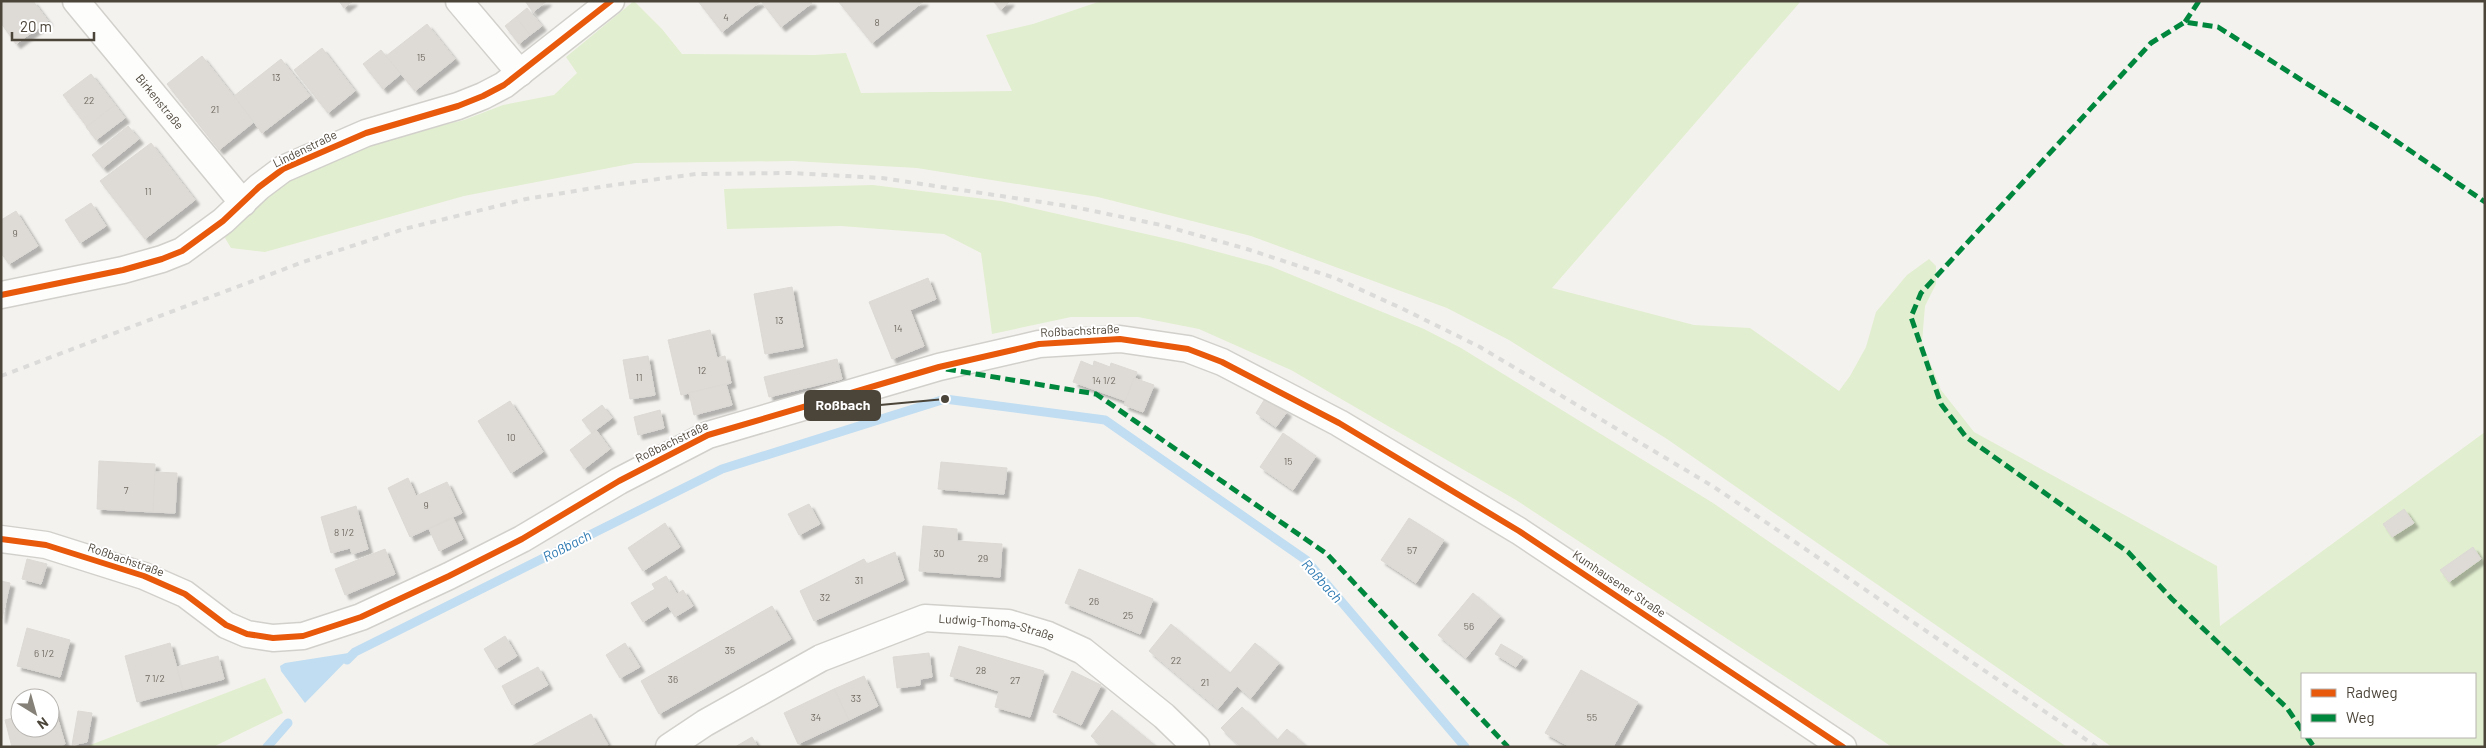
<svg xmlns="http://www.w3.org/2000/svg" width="2486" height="748" viewBox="0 0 2486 748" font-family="Barlow,sans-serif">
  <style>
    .green { fill: #e1eecf; fill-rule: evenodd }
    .water { fill: #c0ddf1 }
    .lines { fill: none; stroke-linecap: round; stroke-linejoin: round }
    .stream { stroke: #c0ddf1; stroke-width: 9 }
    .building { fill: #dedbd6; stroke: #dcd9d4; filter: url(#shadow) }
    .street-casing { stroke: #d2d0cb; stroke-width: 29 }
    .street { stroke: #fdfdfc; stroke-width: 26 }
    .rail { stroke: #dbdbda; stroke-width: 4; stroke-dasharray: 6 6; stroke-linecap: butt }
    .quiet { stroke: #00873e; stroke-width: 5; stroke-dasharray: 10 5; stroke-linecap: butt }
    .cycleway-casing { stroke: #fff; stroke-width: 9 }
    .cycleway { stroke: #e8590c; stroke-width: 6 }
    .labels { text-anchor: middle; stroke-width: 4; stroke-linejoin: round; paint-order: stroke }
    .number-label { font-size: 10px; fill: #706a61 }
    .street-label { font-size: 12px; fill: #4b4439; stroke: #fff }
    .water-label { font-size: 14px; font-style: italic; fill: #2e7ab2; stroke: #fff }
    .leader { fill: none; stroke: #4b4439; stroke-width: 2 }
    .callout-dot { fill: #4b4439; stroke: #fff; stroke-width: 2 }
    .callout { fill: #4b4439; stroke: #4b4439; stroke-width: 2 }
    .callout-label { font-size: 14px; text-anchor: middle; font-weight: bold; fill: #fff }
  </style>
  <defs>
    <filter id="shadow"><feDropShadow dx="4.5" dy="4.5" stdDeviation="1" flood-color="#0004"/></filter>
  </defs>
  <rect width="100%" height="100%" fill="#f4f2ee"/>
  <g class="green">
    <path d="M634,1L662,29L682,54L814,55L846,53L861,93L1012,91L986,35L1033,24L1101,1H1801L1552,288L1694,325L1750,328L1839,391L1850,376L1866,347L1876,312L1907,275L1929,259L1936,266V284L1925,306L1922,342L1941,390L1974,432L2217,566L2220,626L2485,432V747H2112L1667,439L1509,340L1447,308L1251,236L1098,197L917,168L793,161L635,163L464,196L265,252L231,248L225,238L234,225L291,179L339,154L393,137L464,120L503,105L554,95L577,73L566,57ZM2302,674H2475V737H2302Z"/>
    <path d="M873,185L1001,201L1181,242L1270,266L1424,329L1461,348L1713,503L2067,747H1892L1516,500L1291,370L1199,329L1138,317H1071L992,334L981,253L944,234L841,226L727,229L724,189Z"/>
    <path d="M265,678L283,713L213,747H85Z"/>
  </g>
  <path class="water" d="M355,652L305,703L281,671L280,666L285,663Z"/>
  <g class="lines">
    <g class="stream">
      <path d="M347,660L355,652L722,469L945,399L1105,420L1306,560L1465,747"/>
      <path d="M267,747L288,723"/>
    </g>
  </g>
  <g class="building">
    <path d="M1,1H33L48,21L16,44L1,23Z"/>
    <path d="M339,1H353L344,8Z"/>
    <path d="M525,1H547L533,12Z"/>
    <path d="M698,1H761L722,32Z"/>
    <path d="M761,1H811L812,3L781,27Z"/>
    <path d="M838,1H924L872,43Z"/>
    <path d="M993,1H1010L1001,10Z"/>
    <path d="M527,8L542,26L530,35L516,17Z"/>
    <path d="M516,17L530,35L519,44L505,26Z"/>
    <path d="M427,24L455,59L415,91L386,56Z"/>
    <path d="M322,48L355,91L328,113L294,70Z"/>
    <path d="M381,50L401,74L383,89L363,64Z"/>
    <path d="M202,56L254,122L219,150L167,84Z"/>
    <path d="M281,59L310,96L262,133L234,96Z"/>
    <path d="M91,74L115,105L87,127L63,95Z"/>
    <path d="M115,105L125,118L96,140L86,127Z"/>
    <path d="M128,126L139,139L103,168L92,155Z"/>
    <path d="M151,143L195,200L145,239L100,181Z"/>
    <path d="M91,203L106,226L80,243L65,220Z"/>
    <path d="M16,211L38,246L9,264L1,253V220Z"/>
    <path d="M928,278L936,299L910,310L924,346L892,359L869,302Z"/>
    <path d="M792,287L803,347L765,354L754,294Z"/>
    <path d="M710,330L717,358L725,356L731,383L681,395L668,340Z"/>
    <path d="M648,356L655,395L630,399L623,360Z"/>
    <path d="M837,359L842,379L769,397L764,377Z"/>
    <path d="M1081,361L1093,366L1094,361L1110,367L1111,363L1137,372L1126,401L1073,382Z"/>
    <path d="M1134,378L1154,385L1143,412L1124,405Z"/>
    <path d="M726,384L732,405L694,415L689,393Z"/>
    <path d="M1266,397L1287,412L1276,427L1256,413Z"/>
    <path d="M510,401L543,452L511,473L478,421Z"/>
    <path d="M602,405L612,418L592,433L582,420Z"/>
    <path d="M660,410L664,428L638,435L634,417Z"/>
    <path d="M596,430L610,449L584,469L570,450Z"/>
    <path d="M1283,433L1316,456L1293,490L1260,467Z"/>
    <path d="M99,461L155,464L153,512L97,509Z"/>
    <path d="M941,462L1007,468L1004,494L938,489Z"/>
    <path d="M155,472L177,473L175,513L153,512Z"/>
    <path d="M408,478L416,496L447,482L462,513L410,537L388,488Z"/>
    <path d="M809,504L820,524L799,535L788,514Z"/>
    <path d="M356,506L368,549L352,554L350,548L331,553L321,517Z"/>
    <path d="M2404,509L2414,523L2392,537L2383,524Z"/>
    <path d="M453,518L463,539L439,551L429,529Z"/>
    <path d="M1409,518L1444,540L1416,583L1381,560Z"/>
    <path d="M665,523L680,547L643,571L628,548Z"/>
    <path d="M923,526L957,529V541L1002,544L1000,577L919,571Z"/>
    <path d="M2473,547L2481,559L2449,582L2440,570Z"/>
    <path d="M385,549L395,574L345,595L335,569Z"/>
    <path d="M895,552L904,580L814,621L800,591L864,559L867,564Z"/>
    <path d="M27,559L47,564L41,584L22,579Z"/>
    <path d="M1079,569L1153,599L1140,634L1065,603Z"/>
    <path d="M666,576L677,594L683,590L693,606L675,617L668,606L643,622L631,603L655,589L652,584Z"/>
    <path d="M1,581L10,583L2,619H1Z"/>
    <path d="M1473,593L1500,616L1466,658L1438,635Z"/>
    <path d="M772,606L791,639L659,714L641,681Z"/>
    <path d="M1171,624L1230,673L1255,643L1279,663L1251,698L1237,686L1218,709L1149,651Z"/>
    <path d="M27,628L70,640L60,677L17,666Z"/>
    <path d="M505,636L517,656L496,669L484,649Z"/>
    <path d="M170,643L183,690L137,702L125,656Z"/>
    <path d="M625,643L640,667L620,678L606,655Z"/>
    <path d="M1501,644L1523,657L1516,667L1495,654Z"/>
    <path d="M959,646L1044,671L1030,717L995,707L999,691L950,676Z"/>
    <path d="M929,653L932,677L920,679V685L897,688L893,657Z"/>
    <path d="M218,656L224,679L183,690L177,667Z"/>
    <path d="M538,667L548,685L512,705L502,686Z"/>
    <path d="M1581,670L1638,702L1613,747H1570L1545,733Z"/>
    <path d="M1072,671L1101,685L1081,725L1053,712Z"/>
    <path d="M864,676L878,706L849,720L834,689Z"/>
    <path d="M834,689L849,720L798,744L784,713Z"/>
    <path d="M54,706L65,744L57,747H12L5,720L20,716V728H50V707Z"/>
    <path d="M1242,707L1277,740L1287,729L1306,746L1241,747L1221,728Z"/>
    <path d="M1112,710L1157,747H1103L1091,736Z"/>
    <path d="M78,711L92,713L87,742L72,745Z"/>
    <path d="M591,714L608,745L606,747H530Z"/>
    <path d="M752,737L758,747H735Z"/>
  </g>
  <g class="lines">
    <defs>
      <g id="street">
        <path id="s1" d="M76,1L243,203"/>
        <path d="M459,1L520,73"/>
        <path d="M1,295L123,270L162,259L182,251L223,221L259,187L283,169L366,133L458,106L483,96L504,85L611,1"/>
        <path d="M1,539L46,545L144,576L185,594L226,625L247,634L273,638L303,636L361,617L449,576L522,539L619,481L708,435L939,367L1039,344L1120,339L1188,349L1222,362L1339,423L1519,531L1843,747"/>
        <path id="s2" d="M669,747L705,723L821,658L925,618L1008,623L1048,635L1083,651L1164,716L1196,747"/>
      </g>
    </defs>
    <use href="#street" class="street-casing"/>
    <use href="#street" class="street"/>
    <path class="rail" d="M1,376L303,262L404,229L526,199L606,186L696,174L791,173L882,178L1074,207L1161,225L1247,249L1335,278L1401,308L1480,347L1714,487L2097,747"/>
    <g class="quiet">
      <path d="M2185,22L2199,1"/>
      <path d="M946,369L1096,394L1327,554L1508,747"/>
      <path d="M2302,730L2287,708L2172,599L2128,552L1966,437L1941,404L1911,317L1921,293L2151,43L2185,22L2218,27L2380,130L2485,202"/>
      <path d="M2307,737L2314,747"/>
    </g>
    <defs>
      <g id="cycleway">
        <path d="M1,295L123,270L162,259L182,251L223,221L259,187L283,169L366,133L458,106L483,96L504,85L611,1"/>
        <path d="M1,539L46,545L144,576L185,594L226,625L247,634L273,638L303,636L361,617L449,576L522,539L619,481L708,435L939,367L1039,344L1120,339L1188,349L1222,362L1339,423L1519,531L1843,747"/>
      </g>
    </defs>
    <use href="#cycleway" class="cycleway-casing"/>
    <use href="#cycleway" class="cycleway"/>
  </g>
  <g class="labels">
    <g class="number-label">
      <text x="726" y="21">4</text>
      <text x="877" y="26">8</text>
      <text x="421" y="61">15</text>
      <text x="276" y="81">13</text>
      <text x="89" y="104">22</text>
      <text x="215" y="113">21</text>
      <text x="148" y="195">11</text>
      <text x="15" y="237">9</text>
      <text x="779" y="324">13</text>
      <text x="898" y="332">14</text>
      <text x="702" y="374">12</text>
      <text x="639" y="381">11</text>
      <text x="1104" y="384">14 1/2</text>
      <text x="511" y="441">10</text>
      <text x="1288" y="465">15</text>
      <text x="126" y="494">7</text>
      <text x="426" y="509">9</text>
      <text x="344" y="536">8 1/2</text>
      <text x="1412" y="554">57</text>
      <text x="939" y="557">30</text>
      <text x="983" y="562">29</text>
      <text x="859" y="584">31</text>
      <text x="825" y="601">32</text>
      <text x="1094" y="605">26</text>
      <text x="1128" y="619">25</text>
      <text x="1469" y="630">56</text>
      <text x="730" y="654">35</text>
      <text x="44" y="657">6 1/2</text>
      <text x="1176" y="664">22</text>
      <text x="981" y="674">28</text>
      <text x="155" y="682">7 1/2</text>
      <text x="673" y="683">36</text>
      <text x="1015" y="684">27</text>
      <text x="1205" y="686">21</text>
      <text x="856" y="702">33</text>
      <text x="816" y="721">34</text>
      <text x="1592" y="721">55</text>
    </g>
    <g class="street-label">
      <text dy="4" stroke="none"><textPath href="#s1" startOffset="131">Birkenstraße</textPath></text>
      <text transform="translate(305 149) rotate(-26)" y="4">Lindenstraße</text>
      <text transform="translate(1080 331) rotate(-3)" y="4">Roßbachstraße</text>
      <text transform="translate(672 442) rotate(-26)" y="4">Roßbachstraße</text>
      <text transform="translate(126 560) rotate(19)" y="4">Roßbachstraße</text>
      <text transform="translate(1619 584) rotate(34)" y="4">Kumhausener Straße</text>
      <text dy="4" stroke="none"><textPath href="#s2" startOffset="360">Ludwig-Thoma-Straße</textPath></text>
    </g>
    <g class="water-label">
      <text transform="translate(567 546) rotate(-27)" y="5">Roßbach</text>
      <text transform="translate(1322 581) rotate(48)" y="5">Roßbach</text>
    </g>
  </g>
  <path class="leader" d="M945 399L880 405"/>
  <circle class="callout-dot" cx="945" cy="399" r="5"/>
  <rect class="callout" x="805" y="391" width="75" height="29" rx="5"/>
  <g class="callout-label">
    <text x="843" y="410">Roßbach</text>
  </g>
  <rect width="2486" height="748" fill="none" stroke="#4b4439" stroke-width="5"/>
  <rect x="2301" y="673" width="175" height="65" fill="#ffffff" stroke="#b7b4b0"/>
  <rect x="2311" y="689" width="25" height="8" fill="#e8590c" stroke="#b7b4b0"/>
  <text x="2346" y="698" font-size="15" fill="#4b4439">Radweg</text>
  <rect x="2311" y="714" width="25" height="8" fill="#00873e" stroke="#b7b4b0"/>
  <text x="2346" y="723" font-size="15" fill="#4b4439">Weg</text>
  <g transform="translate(35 713) rotate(143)"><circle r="24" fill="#ffffff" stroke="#b7b4b0"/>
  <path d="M0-4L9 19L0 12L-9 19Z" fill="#868178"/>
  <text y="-8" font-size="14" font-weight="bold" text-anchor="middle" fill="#4b4439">N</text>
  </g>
  <path d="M12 32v8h82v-8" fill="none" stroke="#4b4439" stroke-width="2.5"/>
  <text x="20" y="32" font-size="15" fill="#4b4439" stroke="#ffffff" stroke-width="4" paint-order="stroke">20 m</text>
</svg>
